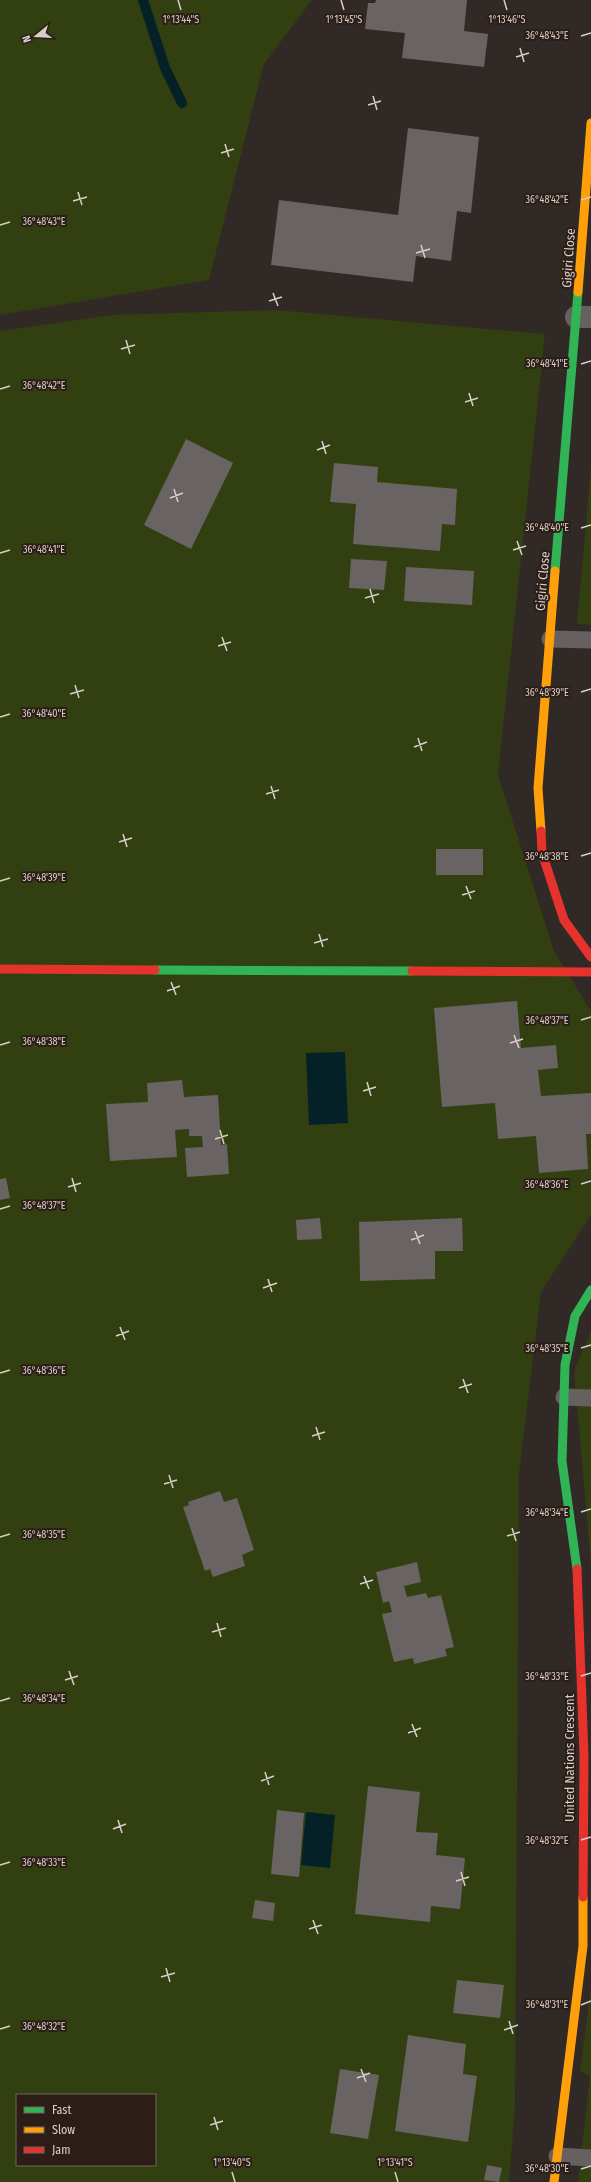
<svg xmlns="http://www.w3.org/2000/svg" width="591" height="2182" viewBox="0 0 591 2182" font-family="'Fira Sans Condensed',sans-serif">
  <style>
    .green { fill: #323f10; fill-rule: evenodd }
    .water { fill: #042128 }
    .lines { fill: none; stroke-linecap: round; stroke-linejoin: round }
    .stream { stroke: #042128; stroke-width: 10 }
    .building { fill: #696364 }
    .lane { stroke: #656160; stroke-width: 17 }
    .street { stroke: #656160; stroke-width: 22 }
    .fast { stroke: #30b455; stroke-width: 9 }
    .slow { stroke: #ff9f0a; stroke-width: 9 }
    .jam { stroke: #e5322d; stroke-width: 9 }
    .ticks { fill: none; stroke: #d9cfca; stroke-width: 1.5 }
    .labels { text-anchor: middle; stroke-width: 4; stroke-linejoin: round; paint-order: stroke }
    .street-label { font-size: 13px; fill: #d9cfca; stroke: #2c1e17 }
    .ticks-label { font-size: 10px; text-anchor: middle; fill: #d9cfca; stroke: #2c1e17; stroke-width: 4; stroke-linejoin: round; paint-order: stroke }
  </style>
  <rect width="100%" height="100%" fill="#312925"/>
  <g class="green">
    <path d="M0,0H312L264,64L209,280L0,315Z"/>
    <path d="M276,310L545,334L498,775L554,951L591,1011V1215L541,1292L519,1474L515,2108L509,2182H0V331L112,315ZM17,2095H155V2165H17Z"/>
    <path d="M591,466V625L577,624Z"/>
    <path d="M591,1331V1565L574,1371Z"/>
    <path d="M591,1986V2182H578L590,2076L580,2071Z"/>
  </g>
  <g class="water">
    <path d="M345,1052L348,1123L309,1125L306,1053Z"/>
    <path d="M306,1812L335,1815L330,1868L301,1865Z"/>
  </g>
  <g class="lines">
    <path class="stream" d="M143,0L165,68L182,103"/>
  </g>
  <g class="building">
    <path d="M376,0H467L464,31L488,34L484,67L402,58L405,33L365,29L368,3H375Z"/>
    <path d="M408,128L479,137L471,213L457,211L451,261L416,256L413,282L271,265L279,200L398,215Z"/>
    <path d="M186,439L233,463L191,549L144,525Z"/>
    <path d="M334,463L378,467L377,482L457,489L455,525L442,524L440,551L353,544L356,504L330,502Z"/>
    <path d="M351,559L387,561L384,590L349,588Z"/>
    <path d="M406,567L474,571L472,605L404,601Z"/>
    <rect x="436" y="849" width="47" height="26"/>
    <path d="M517,1001L521,1048L556,1045L558,1068L538,1070L541,1096L591,1093V1134H586L588,1169L539,1173L536,1136L498,1139L495,1103L442,1107L434,1008Z"/>
    <path d="M182,1080L184,1097L218,1095L221,1145L227,1144L229,1174L187,1177L185,1148L203,1147L202,1136H189V1129L175,1130L177,1157L110,1161L106,1104L148,1102L147,1083Z"/>
    <path d="M6,1178L10,1198L0,1200V1179Z"/>
    <path d="M320,1218L322,1239L297,1240L296,1220Z"/>
    <path d="M462,1218L463,1251H435V1279L360,1281L359,1222Z"/>
    <path d="M220,1491L224,1502L237,1498L254,1550L242,1555L245,1566L213,1577L210,1569L205,1571L183,1507L189,1505L188,1502Z"/>
    <path d="M417,1562L421,1582L404,1586L407,1597L426,1593L428,1598L441,1595L454,1647L445,1649L447,1656L414,1664L413,1658L394,1662L382,1614L392,1612L389,1601L383,1603L376,1572Z"/>
    <path d="M368,1786L420,1792L416,1832L438,1833L436,1855L465,1858L460,1909L431,1906L430,1922L355,1914Z"/>
    <path d="M277,1810L304,1813L299,1877L271,1874Z"/>
    <path d="M255,1900L275,1903L273,1921L252,1918Z"/>
    <path d="M457,1980L504,1985L500,2018L453,2013Z"/>
    <path d="M408,2035L466,2044L463,2074L477,2076L468,2142L395,2131Z"/>
    <path d="M340,2069L379,2075L368,2139L330,2133Z"/>
    <path d="M487,2165L502,2168L499,2182L484,2180Z"/>
  </g>
  <g class="lines">
    <g class="lane">
      <path d="M550,639L591,640"/>
      <path d="M564,1397L591,1398"/>
      <path d="M557,2156L591,2158"/>
    </g>
    <path class="street" d="M576,317H591"/>
    <g class="fast">
      <path d="M555,571L578,292"/>
      <path d="M155,970L412,971"/>
      <path d="M577,1569L562,1461L565,1365L575,1316L591,1290"/>
    </g>
    <g class="slow">
      <path d="M578,292L591,123"/>
      <path d="M541,831L538,788L555,571"/>
      <path d="M554,2182L583,1946V1897"/>
    </g>
    <g class="jam">
      <path d="M541,831L542,853L564,920L591,957"/>
      <path d="M0,969L155,970"/>
      <path d="M412,971L591,972"/>
      <path d="M577,1569L584,1755L583,1897"/>
    </g>
  </g>
  <path class="ticks" d="M178,0L181,10M341,0L344,10M504,0L507,10M581,36L591,33M520,48L524,62M516,57L529,53M373,96L377,110M368,105L381,101M225,144L229,157M221,153L234,149M78,192L82,205M581,200L591,197M73,201L87,197M0,225L10,222M421,245L425,258M416,253L430,249M273,293L278,306M269,301L282,297M126,340L130,354M121,349L135,345M581,364L591,361M0,389L10,386M469,393L473,406M465,402L478,398M322,441L326,454M317,450L330,445M174,489L178,502M170,498L183,493M581,528L591,525M517,541L522,555M513,550L526,546M0,553L10,550M370,589L374,603M365,598L379,594M222,637L227,651M218,646L231,642M75,685L79,698M581,692L591,689M70,694L84,690M0,717L10,714M418,738L422,751M414,747L427,742M271,786L275,799M266,794L279,790M123,834L127,847M119,842L132,838M581,856L591,853M0,881L10,878M466,886L471,899M462,895L475,891M319,934L323,947M314,943L328,939M171,982L176,995M167,991L180,986M581,1020L591,1017M514,1035L519,1048M510,1043L523,1039M0,1045L10,1042M367,1082L371,1096M363,1091L376,1087M220,1130L224,1144M215,1139L228,1135M72,1178L76,1192M581,1184L591,1181M68,1187L81,1183M0,1209L10,1206M415,1231L420,1244M411,1240L424,1235M268,1279L272,1292M263,1288L277,1283M120,1327L125,1340M116,1336L129,1331M581,1348L591,1345M0,1373L10,1370M463,1379L468,1393M459,1388L472,1384M316,1427L320,1440M312,1436L325,1432M169,1475L173,1488M164,1484L177,1480M581,1512L591,1509M512,1528L516,1541M507,1536L520,1532M0,1537L10,1534M364,1576L369,1589M360,1584L373,1580M217,1623L221,1637M212,1632L226,1628M69,1671L74,1685M581,1676L591,1673M65,1680L78,1676M0,1701L10,1698M412,1724L417,1737M408,1733L421,1728M265,1772L269,1785M261,1781L274,1776M118,1820L122,1833M113,1829L126,1824M581,1840L591,1837M0,1865L10,1862M461,1872L465,1886M456,1881L469,1877M313,1920L318,1934M309,1929L322,1925M166,1968L170,1982M161,1977L175,1973M581,2005L591,2001M509,2021L513,2034M0,2029L10,2026M504,2030L518,2025M361,2069L366,2082M357,2078L370,2073M214,2117L218,2130M210,2125L223,2121M581,2169L591,2166M232,2172L235,2182M395,2172L398,2182"/>
  <g class="labels">
    <g class="street-label">
      <text transform="translate(568 258) rotate(-86)" y="5">Gigiri Close</text>
      <text transform="translate(542 581) rotate(-85)" y="5">Gigiri Close</text>
      <text transform="translate(569 1758) rotate(-90)" y="5">United Nations Crescent</text>
    </g>
  </g>
  <g class="ticks-label">
    <text x="181" y="23">1°13'44"S</text>
    <text x="344" y="23">1°13'45"S</text>
    <text x="507" y="23">1°13'46"S</text>
    <text x="547" y="39">36°48'43"E</text>
    <text x="547" y="203">36°48'42"E</text>
    <text x="44" y="225">36°48'43"E</text>
    <text x="547" y="367">36°48'41"E</text>
    <text x="44" y="389">36°48'42"E</text>
    <text x="547" y="531">36°48'40"E</text>
    <text x="44" y="553">36°48'41"E</text>
    <text x="547" y="696">36°48'39"E</text>
    <text x="44" y="717">36°48'40"E</text>
    <text x="547" y="860">36°48'38"E</text>
    <text x="44" y="881">36°48'39"E</text>
    <text x="547" y="1024">36°48'37"E</text>
    <text x="44" y="1045">36°48'38"E</text>
    <text x="547" y="1188">36°48'36"E</text>
    <text x="44" y="1209">36°48'37"E</text>
    <text x="547" y="1352">36°48'35"E</text>
    <text x="44" y="1374">36°48'36"E</text>
    <text x="547" y="1516">36°48'34"E</text>
    <text x="44" y="1538">36°48'35"E</text>
    <text x="547" y="1680">36°48'33"E</text>
    <text x="44" y="1702">36°48'34"E</text>
    <text x="547" y="1844">36°48'32"E</text>
    <text x="44" y="1866">36°48'33"E</text>
    <text x="547" y="2008">36°48'31"E</text>
    <text x="44" y="2030">36°48'32"E</text>
    <text x="232" y="2166">1°13'40"S</text>
    <text x="395" y="2166">1°13'41"S</text>
    <text x="547" y="2172">36°48'30"E</text>
  </g>
  <rect x="16" y="2094" width="140" height="72" fill="#2c1e17" stroke="#71655f"/>
  <rect x="24" y="2107" width="20" height="6" fill="#30b455" stroke="#71655f"/>
  <text x="52" y="2114" font-size="12" fill="#d9cfca">Fast</text>
  <rect x="24" y="2127" width="20" height="6" fill="#ff9f0a" stroke="#71655f"/>
  <text x="52" y="2134" font-size="12" fill="#d9cfca">Slow</text>
  <rect x="24" y="2147" width="20" height="6" fill="#e5322d" stroke="#71655f"/>
  <text x="52" y="2154" font-size="12" fill="#d9cfca">Jam</text>
  <g transform="translate(36 36) rotate(252)" stroke="#2c1e17" stroke-width="3" paint-order="stroke">
  <path d="M0-3L7 15L0 10L-7 15Z" fill="#d9cfca"/>
  <text y="-6" font-size="11" font-weight="bold" text-anchor="middle" fill="#d9cfca">N</text>
  </g>
</svg>
